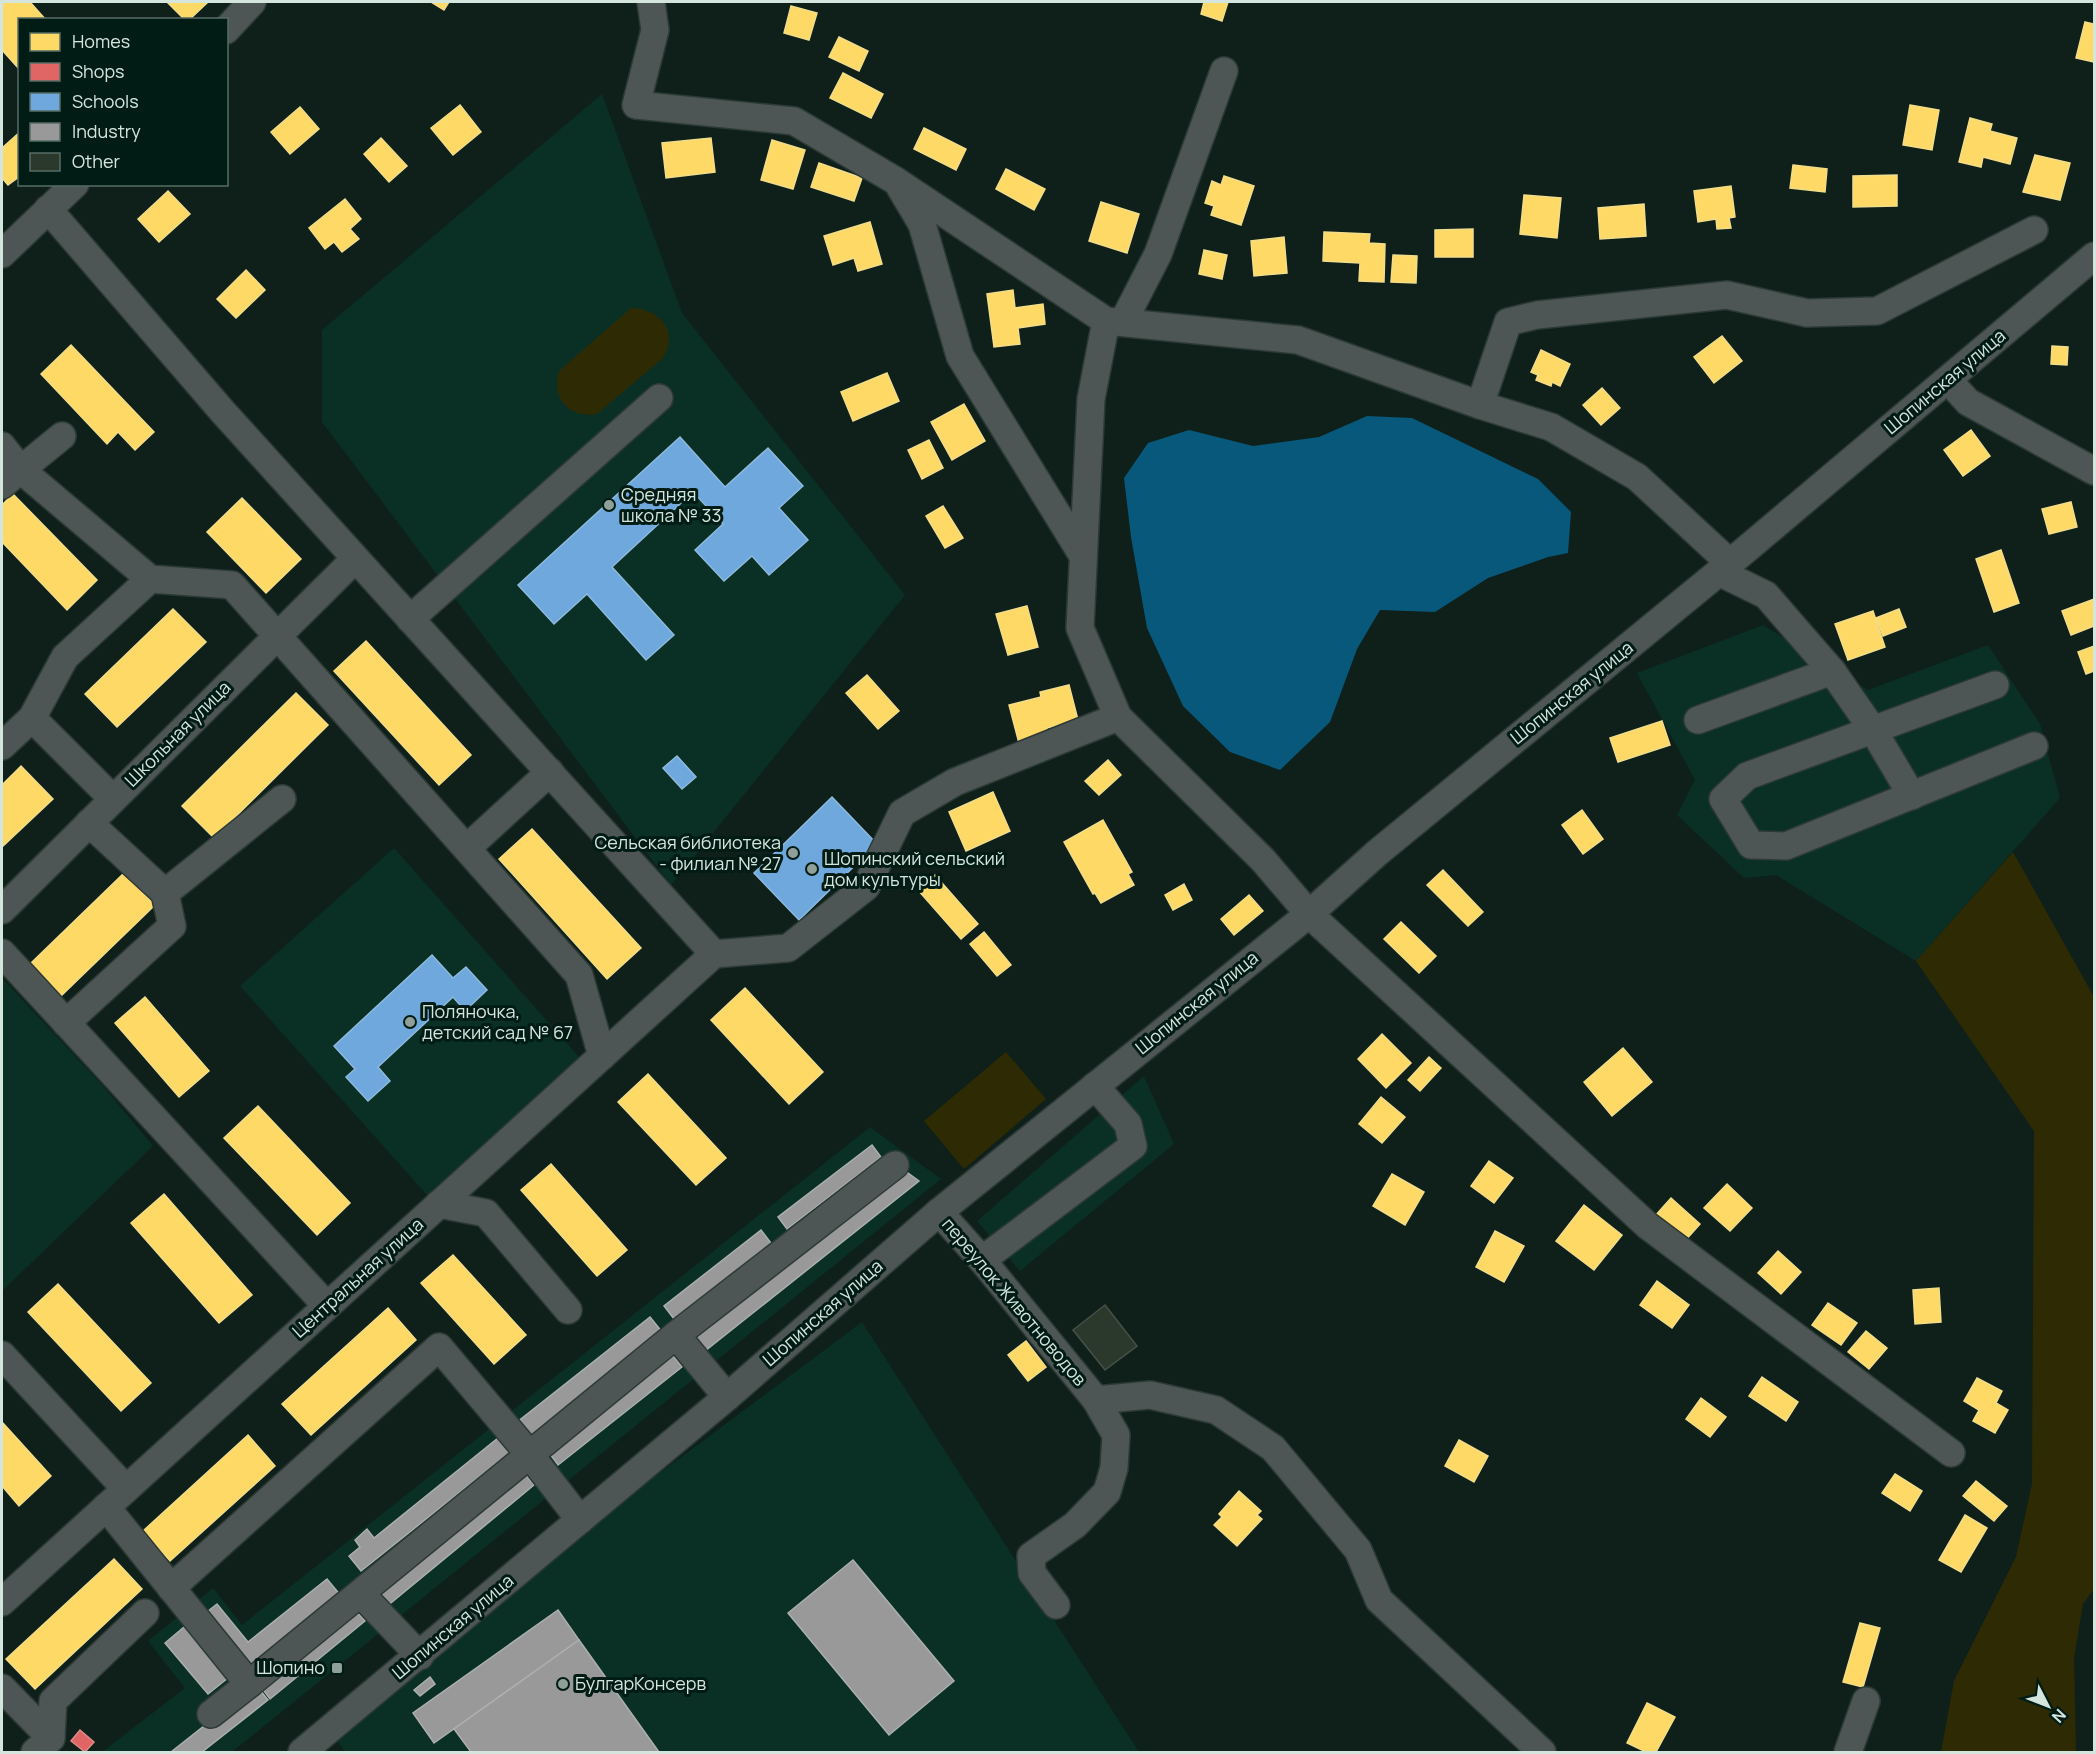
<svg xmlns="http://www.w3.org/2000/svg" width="2096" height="1754" viewBox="0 0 2096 1754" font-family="Manrope,sans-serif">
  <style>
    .built { fill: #0a2f24 }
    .green { fill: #2e2b04 }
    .water { fill: #08587c }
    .homes { fill: #ffd966; stroke: #f2dd8a; stroke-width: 1.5 }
    .shops { fill: #e06666; stroke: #dc8c8a; stroke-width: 1.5 }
    .schools { fill: #6fa8dc; stroke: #8dbadd; stroke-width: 1.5 }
    .industry { fill: #999; stroke: #abb0ae; stroke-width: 1.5 }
    .building { fill: #2a392b; stroke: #455048; stroke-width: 1.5 }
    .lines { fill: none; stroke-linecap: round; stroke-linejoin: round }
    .minor-casing { stroke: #2c3a35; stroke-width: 30 }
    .minor { stroke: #4e5555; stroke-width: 27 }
    .poi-dot { fill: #8fa099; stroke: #011c14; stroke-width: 2 }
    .labels { text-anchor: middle; stroke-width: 6; stroke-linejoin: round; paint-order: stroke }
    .street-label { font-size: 18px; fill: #d4e5de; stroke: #011c14 }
    .poi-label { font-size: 18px; fill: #d4e5de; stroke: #011c14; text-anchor: start }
  </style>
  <rect width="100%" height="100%" fill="#0f201a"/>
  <g class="built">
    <path d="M602,94L682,313L905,595L671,885L322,422V330Z"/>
    <path d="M1763,625L1868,690L1988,645L2040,724L2060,798L1916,961L1776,875L1744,878L1677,815L1695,780L1637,673Z"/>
    <path d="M394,848L580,1058L427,1195L240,986Z"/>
    <path d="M2,978L103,1086L153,1146L2,1291Z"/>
    <path d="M1144,1076L1174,1144L1020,1271L977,1221Z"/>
    <path d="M870,1127L941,1179L232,1752H102L185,1688L148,1641L213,1588L242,1625Z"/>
    <path d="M862,1322L1139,1752H345L325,1723Z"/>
  </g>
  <g class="green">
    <path d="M631,308C660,309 679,331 663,358L597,414C569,419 551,398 559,371Z"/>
    <path d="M2013,852L2094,997V1589L2083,1604L2074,1658L2076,1752H1941L1954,1681L2016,1557L2032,1484L2034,1131L1916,961Z"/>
    <path d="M1006,1052L1046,1099L964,1169L924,1121Z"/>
  </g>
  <path class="water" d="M1367,416L1412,418L1538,479L1571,512L1568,553L1548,557L1488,578L1435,612L1380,610L1357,649L1330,722L1280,770L1230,752L1183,706L1147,628L1131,537L1124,478L1148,443L1189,430L1253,446L1319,437Z"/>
  <g class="homes">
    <path d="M2,2H30L46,20H20V70L2,50Z"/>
    <path d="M167,2H208L189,20H185Z"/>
    <path d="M431,2H449L444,10Z"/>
    <path d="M1204,2H1228L1222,21L1201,14Z"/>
    <path d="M791,6L817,13L809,40L784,33Z"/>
    <path d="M2085,22L2094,24V62L2076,58Z"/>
    <path d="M839,37L868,51L859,71L829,57Z"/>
    <path d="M843,73L883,94L871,118L830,98Z"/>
    <path d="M460,105L481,132L453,155L431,128Z"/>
    <path d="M1910,105L1939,110L1932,150L1903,145Z"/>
    <path d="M300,107L319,129L290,154L271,132Z"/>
    <path d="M1970,118L1992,124L1990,131L2017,138L2010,164L1983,157L1981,167L1959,162Z"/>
    <path d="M924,128L966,149L956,170L914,149Z"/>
    <path d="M20,132V176L8,185L2,178V148Z"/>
    <path d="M381,138L407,166L389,182L364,154Z"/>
    <path d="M711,138L715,172L666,178L662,143Z"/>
    <path d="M772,140L805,150L793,189L761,180Z"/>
    <path d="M2035,155L2070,163L2060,200L2023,192Z"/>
    <path d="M819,163L862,178L854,201L811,187Z"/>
    <path d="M1793,165L1827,169L1825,192L1790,188Z"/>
    <path d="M1006,169L1045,189L1034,210L996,189Z"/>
    <path d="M1897,175V206L1853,207V176Z"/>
    <path d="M1224,176L1254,186L1241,225L1211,215L1214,206L1205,203L1212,181L1221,185Z"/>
    <path d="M1731,186L1735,217L1729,218L1731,228L1717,229L1716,219L1698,222L1694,191Z"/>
    <path d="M168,191L190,214L159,242L138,219Z"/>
    <path d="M1524,195L1561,198L1557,238L1520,234Z"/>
    <path d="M345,199L361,219L350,229L359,239L342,252L334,242L325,249L309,228Z"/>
    <path d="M1101,202L1139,214L1127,253L1089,241Z"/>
    <path d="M1644,204L1646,236L1600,239L1598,208Z"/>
    <path d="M870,222L882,264L858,271L854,258L833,265L824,236Z"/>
    <path d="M1473,229V257H1435V230Z"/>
    <path d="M1324,232L1370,234L1369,243L1385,244L1384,282L1359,281L1360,263L1323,261Z"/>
    <path d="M1284,237L1287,273L1254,276L1251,241Z"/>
    <path d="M1204,250L1227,255L1222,279L1199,274Z"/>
    <path d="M1393,255L1417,256L1416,283L1391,282Z"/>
    <path d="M246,270L265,290L236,318L217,299Z"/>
    <path d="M1013,290L1015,308L1043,304L1045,324L1018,328L1020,344L994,347L987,294Z"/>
    <path d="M1722,336L1742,361L1714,383L1694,357Z"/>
    <path d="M71,345L154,432L135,450L118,432L107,444L41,374Z"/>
    <path d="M2052,346L2068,347L2067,365L2051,364Z"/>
    <path d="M1541,350L1570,364L1560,386L1552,382L1551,386L1536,380L1538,375L1531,372Z"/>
    <path d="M887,373L899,401L853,421L841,392Z"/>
    <path d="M1602,388L1620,408L1601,425L1583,405Z"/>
    <path d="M964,404L985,441L952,460L931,422Z"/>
    <path d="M1971,430L1990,456L1963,476L1944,450Z"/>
    <path d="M929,440L943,468L922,479L908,450Z"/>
    <path d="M13,494L97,580L67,610L2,542V505Z"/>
    <path d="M242,498L301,559L266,593L207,532Z"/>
    <path d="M2071,502L2077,527L2049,534L2042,509Z"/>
    <path d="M943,506L963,538L945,548L926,516Z"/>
    <path d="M2001,550L2019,603L1994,612L1976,559Z"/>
    <path d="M2094,599V626L2071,635L2062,611Z"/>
    <path d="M1027,606L1038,647L1008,655L996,614Z"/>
    <path d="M173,609L206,642L117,727L85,694Z"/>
    <path d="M1899,609L1906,627L1883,636L1876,618Z"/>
    <path d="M1873,611L1885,647L1848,660L1835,624Z"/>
    <path d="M366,641L471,755L439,785L334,671Z"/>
    <path d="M2094,646V671L2086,674L2078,652Z"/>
    <path d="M867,675L899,711L878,729L846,693Z"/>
    <path d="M1069,685L1078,720L1047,728L1050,739L1020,747L1009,705L1041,697L1040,692Z"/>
    <path d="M296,693L328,725L214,838L182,806Z"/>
    <path d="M1662,721L1670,745L1618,762L1610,738Z"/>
    <path d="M1108,760L1121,775L1099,795L1085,781Z"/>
    <path d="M21,766L53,799L2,847V785Z"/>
    <path d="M993,792L1010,831L966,851L949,812Z"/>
    <path d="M1582,810L1603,839L1583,854L1562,825Z"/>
    <path d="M1103,820L1132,872L1128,874L1134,885L1101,903L1095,893L1093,894L1064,842Z"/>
    <path d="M532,829L641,948L607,979L499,859Z"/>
    <path d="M1443,870L1483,912L1468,926L1427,885Z"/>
    <path d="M124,873L155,905L61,996L30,964Z"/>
    <path d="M935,875L978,924L961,939L918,890Z"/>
    <path d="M1184,884L1192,900L1173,910L1165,895Z"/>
    <path d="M1249,895L1263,911L1234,935L1221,919Z"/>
    <path d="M1401,922L1436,956L1419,973L1384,939Z"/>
    <path d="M984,932L1011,965L997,976L970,944Z"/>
    <path d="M745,988L823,1072L789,1104L711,1020Z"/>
    <path d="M145,997L209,1071L179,1097L115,1023Z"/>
    <path d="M1382,1034L1411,1063L1386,1088L1358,1059Z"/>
    <path d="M1623,1048L1652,1082L1612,1116L1584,1082Z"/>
    <path d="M1429,1057L1441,1068L1420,1091L1408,1080Z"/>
    <path d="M648,1074L726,1158L696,1185L618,1102Z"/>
    <path d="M1381,1097L1405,1117L1382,1143L1359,1124Z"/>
    <path d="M258,1106L350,1203L317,1235L224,1138Z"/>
    <path d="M1489,1161L1513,1178L1494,1203L1471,1186Z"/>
    <path d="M551,1164L627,1250L597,1276L521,1190Z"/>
    <path d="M1392,1174L1424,1192L1405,1225L1373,1206Z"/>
    <path d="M1727,1184L1752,1208L1730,1231L1704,1208Z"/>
    <path d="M164,1194L252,1295L219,1323L131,1223Z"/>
    <path d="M1671,1198L1700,1224L1684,1242L1655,1216Z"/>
    <path d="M1584,1205L1622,1235L1594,1270L1556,1241Z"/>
    <path d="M1495,1231L1524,1246L1504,1282L1476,1267Z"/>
    <path d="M1778,1251L1801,1272L1781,1294L1758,1273Z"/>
    <path d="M453,1255L526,1335L494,1364L421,1283Z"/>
    <path d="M1657,1281L1689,1305L1672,1328L1640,1305Z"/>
    <path d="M58,1284L151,1383L121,1411L28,1312Z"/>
    <path d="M1939,1288L1941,1322L1915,1324L1913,1290Z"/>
    <path d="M1828,1303L1857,1323L1841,1345L1812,1325Z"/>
    <path d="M388,1308L416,1340L311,1435L282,1404Z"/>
    <path d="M1866,1331L1887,1348L1869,1369L1848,1352Z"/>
    <path d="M1026,1341L1046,1367L1028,1381L1008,1355Z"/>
    <path d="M1762,1377L1798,1402L1786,1421L1749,1396Z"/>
    <path d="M1977,1378L2002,1391L1996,1403L2008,1410L1995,1433L1973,1421L1979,1410L1964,1401Z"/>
    <path d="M1701,1398L1726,1417L1710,1437L1686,1419Z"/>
    <path d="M2,1422L51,1476L19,1506L2,1486Z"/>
    <path d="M248,1435L275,1466L170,1561L143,1531Z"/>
    <path d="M1459,1440L1488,1456L1474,1482L1445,1466Z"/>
    <path d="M1895,1474L1922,1491L1910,1511L1882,1493Z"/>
    <path d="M1976,1481L2007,1506L1994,1521L1963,1496Z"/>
    <path d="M1239,1491L1261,1511L1257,1515L1262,1519L1237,1546L1214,1525L1222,1517L1219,1514Z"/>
    <path d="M1965,1515L1987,1528L1961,1572L1939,1560Z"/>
    <path d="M114,1559L142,1589L35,1689L6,1659Z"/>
    <path d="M1860,1623L1880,1628L1863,1687L1843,1682Z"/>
    <path d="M1647,1703L1675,1717L1656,1752H1646L1627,1743Z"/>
  </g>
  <path class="shops" d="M80,1730L94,1742L85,1752L71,1741Z"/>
  <g class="schools">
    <path d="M680,437L725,487L768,448L803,486L779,508L808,540L769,575L752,556L724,581L695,550L723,524L693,492L612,567L674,635L646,660L587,594L554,624L518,585Z"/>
    <path d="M677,756L696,777L682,789L663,768Z"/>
    <path d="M832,797L877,844L799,920L754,873Z"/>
    <path d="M432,955L453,978L466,967L487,990L465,1011L453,997L378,1067L390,1081L368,1101L346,1077L355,1069L334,1046Z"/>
  </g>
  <g class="industry">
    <path d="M872,1145L881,1157L787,1229L778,1217Z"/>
    <path d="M904,1170L919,1181L705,1351L692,1337Z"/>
    <path d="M761,1230L771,1243L674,1319L664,1306Z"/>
    <path d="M650,1317L662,1332L528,1439L516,1423Z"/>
    <path d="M671,1353L682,1367L558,1465L547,1450Z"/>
    <path d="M498,1438L510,1452L361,1571L349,1556L360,1547L355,1540L367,1529L374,1538Z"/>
    <path d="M522,1470L534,1485L386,1607L374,1593Z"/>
    <path d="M853,1560L954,1681L889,1735L788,1613Z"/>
    <path d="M327,1579L341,1596L248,1671L203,1615L217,1604L248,1642Z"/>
    <path d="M353,1608L365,1621L270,1699L258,1683Z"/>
    <path d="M558,1610L579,1640L434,1743L413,1713Z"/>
    <path d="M184,1627L228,1678L208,1694L165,1643Z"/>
    <path d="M579,1640L659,1752H471L454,1729Z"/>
    <path d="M430,1677L435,1684L420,1696L414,1690Z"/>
    <path d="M256,1685L268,1700L202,1752H171Z"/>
  </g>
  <path class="building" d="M1105,1305L1137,1346L1105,1370L1073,1330Z"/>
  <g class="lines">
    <defs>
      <g id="minor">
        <path d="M651,2L655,30L636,105L794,121L896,181L1106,321L1298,340L1480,405L1551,427L1637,477L1730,563"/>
        <path d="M226,30L252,2"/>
        <path d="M900,187L922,224L960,356L1083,556"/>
        <path d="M48,209L223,412L714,954"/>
        <path d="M2,254L75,184"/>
        <path d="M1106,321L1091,399L1080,628L1118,717L1263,860L1309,914L1648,1226L1951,1453"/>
        <path d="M1123,322L1158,254L1224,71"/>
        <path d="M1948,380L1968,402L2094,471"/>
        <path d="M1480,405L1508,322L1537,315L1727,295L1807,313L1877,311L2034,230"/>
        <path d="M2,446L20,469L150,579L232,585L579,975L602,1056"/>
        <path d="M2,485L62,436"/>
        <path d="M1719,572L1766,595L1832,671L1873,730L1912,796"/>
        <path d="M410,619L659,398"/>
        <path d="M1995,685L1747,776L1723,799L1751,845L1786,846L2034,746"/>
        <path d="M32,718L113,799"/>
        <path d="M1698,720L1832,671"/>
        <path d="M2,746L32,718L65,657L150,579"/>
        <path d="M89,823L165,893L282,799"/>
        <path d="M467,848L550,772"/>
        <path d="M2,910L355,559"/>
        <path d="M2,953L327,1306"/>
        <path d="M714,954L788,948L866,887L902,813L955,782L1118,717"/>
        <path d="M66,1023L172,926L165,893"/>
        <path d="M439,1204L486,1213L568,1310"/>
        <path d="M939,1212L982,1260L1096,1400L1150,1395L1216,1410L1273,1448L1358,1550L1379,1600L1542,1752"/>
        <path d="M982,1260L1133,1146L1128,1124L1095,1086"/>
        <path d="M676,1335L727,1397"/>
        <path d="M2,1355L126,1489"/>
        <path d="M106,1507L249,1684L211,1714"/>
        <path d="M171,1588L439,1347L530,1455L580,1520"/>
        <path d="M361,1594L420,1656"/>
        <path d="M2,1602L714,954"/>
        <path d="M1056,1605L1032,1573L1031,1556L1075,1525L1107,1492L1114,1468L1116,1435L1096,1400"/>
        <path d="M249,1684L676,1335L895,1165"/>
        <path d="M2,1688L51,1738"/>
        <path d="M35,1752L51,1738L53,1701L145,1613"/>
        <path d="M302,1752L727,1397L939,1212L1309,914L1377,853L1730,563L2094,256"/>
        <path d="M1848,1752L1866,1701"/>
      </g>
    </defs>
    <use href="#minor" class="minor-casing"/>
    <use href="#minor" class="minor"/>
  </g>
  <g class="poi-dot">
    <circle cx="609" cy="505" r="6"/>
    <circle cx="793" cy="853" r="6"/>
    <circle cx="812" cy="869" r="6"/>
    <circle cx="410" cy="1022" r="6"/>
    <rect x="331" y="1662" width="12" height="12" rx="3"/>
    <circle cx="563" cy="1684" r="6"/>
  </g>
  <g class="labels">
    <g class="street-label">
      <text transform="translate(1945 382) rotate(-40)" y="6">Шопинская улица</text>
      <text transform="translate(1572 693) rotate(-39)" y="6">Шопинская улица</text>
      <text transform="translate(178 734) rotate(-45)" y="6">Школьная улица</text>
      <text transform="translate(1197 1003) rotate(-39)" y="6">Шопинская улица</text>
      <text transform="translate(358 1278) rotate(-42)" y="6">Центральная улица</text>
      <text transform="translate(1014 1302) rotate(50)" y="6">переулок Животноводов</text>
      <text transform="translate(823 1313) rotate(-41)" y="6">Шопинская улица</text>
      <text transform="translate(453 1627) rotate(-40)" y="6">Шопинская улица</text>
    </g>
    <g class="poi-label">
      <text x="621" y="501">Средняя<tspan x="621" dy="21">школа № 33</tspan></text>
      <text x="781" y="849" text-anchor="end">Сельская библиотека<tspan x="781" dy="21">- филиал № 27</tspan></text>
      <text x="824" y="865">Шопинский сельский<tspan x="824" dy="21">дом культуры</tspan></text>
      <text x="422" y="1018">Поляночка,<tspan x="422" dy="21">детский сад № 67</tspan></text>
      <text x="325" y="1674" text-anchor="end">Шопино</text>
      <text x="575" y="1690">БулгарКонсерв</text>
    </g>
  </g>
  <rect width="2096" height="1754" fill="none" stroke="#d4e5de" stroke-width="6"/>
  <rect x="18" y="18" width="210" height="168" fill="#011c14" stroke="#556c65" stroke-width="1.5"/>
  <rect x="30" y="33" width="30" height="18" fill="#ffd966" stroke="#556c65" stroke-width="1.5"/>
  <text x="72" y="48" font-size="18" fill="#d4e5de">Homes</text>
  <rect x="30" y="63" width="30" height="18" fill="#e06666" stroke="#556c65" stroke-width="1.5"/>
  <text x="72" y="78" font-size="18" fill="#d4e5de">Shops</text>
  <rect x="30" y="93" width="30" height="18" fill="#6fa8dc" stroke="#556c65" stroke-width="1.5"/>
  <text x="72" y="108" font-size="18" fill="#d4e5de">Schools</text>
  <rect x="30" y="123" width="30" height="18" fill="#999999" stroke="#556c65" stroke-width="1.5"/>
  <text x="72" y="138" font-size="18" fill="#d4e5de">Industry</text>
  <rect x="30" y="153" width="30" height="18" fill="#2a392b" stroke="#556c65" stroke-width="1.5"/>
  <text x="72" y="168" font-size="18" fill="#d4e5de">Other</text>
  <g transform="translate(2048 1706) rotate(132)" stroke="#011c14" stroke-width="4.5" paint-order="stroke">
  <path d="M0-4.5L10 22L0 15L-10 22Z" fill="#d4e5de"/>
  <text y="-9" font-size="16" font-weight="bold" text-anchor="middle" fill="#d4e5de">N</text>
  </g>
</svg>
